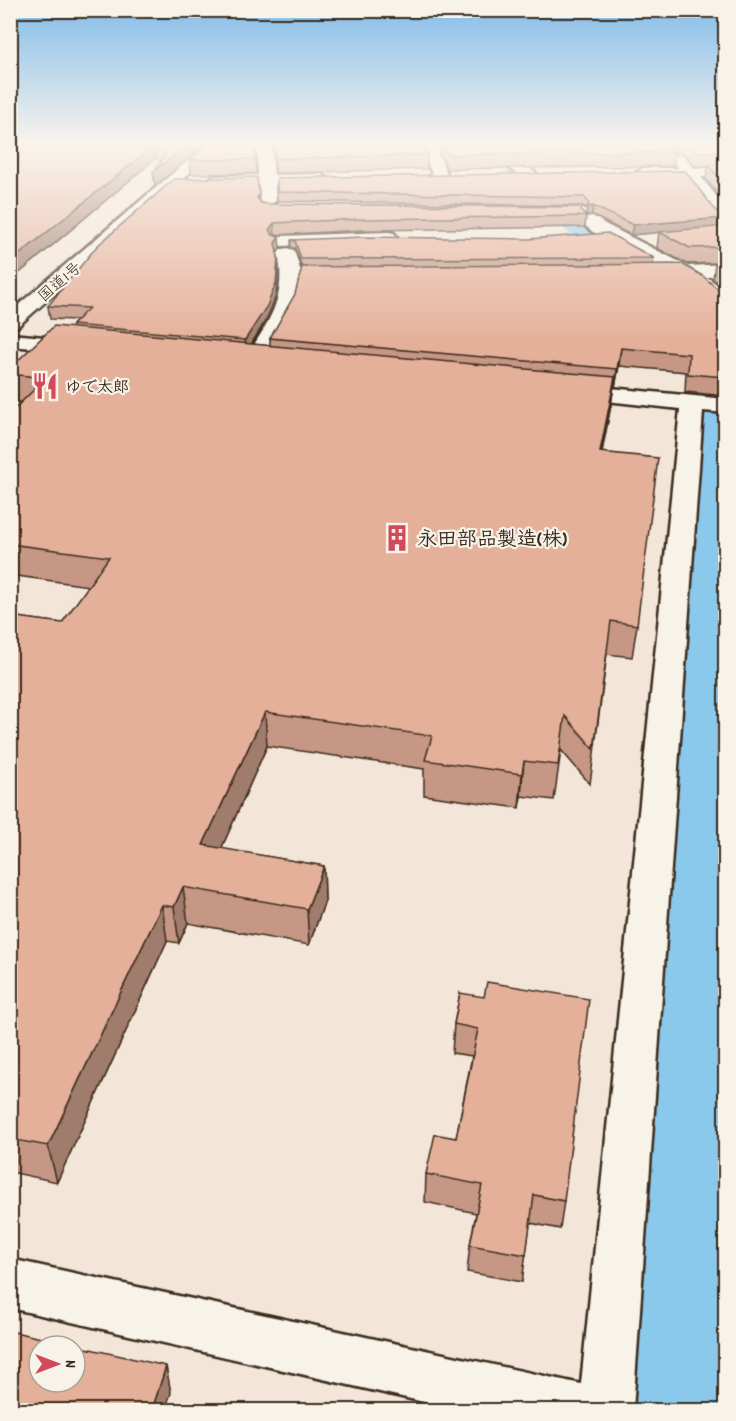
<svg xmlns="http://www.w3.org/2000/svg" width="736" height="1421" viewBox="0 0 736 1421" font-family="Dekko,'Klee One',sans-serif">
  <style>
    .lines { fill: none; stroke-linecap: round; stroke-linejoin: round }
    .river { fill: #8bc9ec; fill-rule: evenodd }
    .minor-casing { stroke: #3b2a1e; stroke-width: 5 }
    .highway-casing { stroke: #3b2a1e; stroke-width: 5 }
    .minor { fill: #f7f3e8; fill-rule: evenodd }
    .highway { fill: #f7f3e8; fill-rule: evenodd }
    .wall { fill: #c59784; stroke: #3b2a1e; stroke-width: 1.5 }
    .shaded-wall { fill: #a07b6c; stroke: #3b2a1e; stroke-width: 1.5 }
    .building { fill: #e5b09a; stroke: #3b2a1e; stroke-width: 1.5; fill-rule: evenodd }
    .labels { text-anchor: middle; stroke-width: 4.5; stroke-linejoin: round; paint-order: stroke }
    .far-street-label { font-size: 16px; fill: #3b2a1e; stroke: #f7f3e8 }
    .far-poi-label { font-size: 16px; font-weight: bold; fill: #3b2a1e; stroke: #f7f3e8; text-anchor: start }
    .poi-label { font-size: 20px; font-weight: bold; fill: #3b2a1e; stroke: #f7f3e8; text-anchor: start }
  </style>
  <rect width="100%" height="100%" fill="#f3e6d8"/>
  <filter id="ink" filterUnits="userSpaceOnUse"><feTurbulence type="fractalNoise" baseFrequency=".0167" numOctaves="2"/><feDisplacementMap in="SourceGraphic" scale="12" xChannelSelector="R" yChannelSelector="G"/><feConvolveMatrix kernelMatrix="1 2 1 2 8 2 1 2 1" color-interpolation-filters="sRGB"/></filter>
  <g filter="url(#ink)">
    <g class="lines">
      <path class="river" d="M516,168L528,171L616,232L639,240L710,282L726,298V1410H626L704,324L682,298L613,256L590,248L504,185L500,178L504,171Z"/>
      <defs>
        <g id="minor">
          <path d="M257,144H271L274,175L321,174L329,179L321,184L275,185L276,201L268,206L260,201L259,185L208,184L206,181L214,176L258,175Z"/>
          <path d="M423,144H496L605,224L688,266L726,264V276L707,277L726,291V308C710,304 699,285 683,279C672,275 657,281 645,278L642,274L645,270L662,268L593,232L487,151H437L448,176L440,181L434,179L421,147Z"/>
          <path d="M679,154L684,156L694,168L726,167V177H701L726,208V225L720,224L685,177L643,178L635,173L643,168H678L671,159Z"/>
          <path d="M388,232L394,233L397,237L394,241L281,246L275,245L272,241L275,237L281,236Z"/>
          <path d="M287,248L294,250L300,269H346L353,271L356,275L353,279L346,281H301L294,310L265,361L262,366L254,368L246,366L243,361C266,326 288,298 278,254L280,250Z"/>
          <path d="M10,334L80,340L88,341L91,346L88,351L80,352L10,346Z"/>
          <path d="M568,384L726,399V413L703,411L633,1410H459L10,1308V1259L581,1384L680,409L560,396L557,391L560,386Z"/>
        </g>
        <path id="highway" d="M207,144H222L17,327L10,329V312Z"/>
      </defs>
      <use href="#minor" class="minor-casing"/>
      <use href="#highway" class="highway-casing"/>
      <use href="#minor" class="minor"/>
      <use href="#highway" class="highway"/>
    </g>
    <g class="wall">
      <path d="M10,144H205L155,186L153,172L161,162L156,158L10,281Z"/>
      <path d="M209,144H255L256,173L191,174L190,160Z"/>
      <path d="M273,144H423L427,155V169L276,173Z"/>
      <path d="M441,144H726V204L706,179L708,166H695L686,155L675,154L673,166L447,169L440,153Z"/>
      <path d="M685,171L724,226H726V289L713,279L715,263H717L687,264L657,248L659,232L631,235L592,215L586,216L587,210L583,206L277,201V178Z"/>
      <path d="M260,201L261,203L267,204L582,213L586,216L585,227L363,230L275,235L280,248L277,252L278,269L276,295L267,318L251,344L270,346V338L370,267H302L295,248H291V240L654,258L653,264L720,291L726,292V396L685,392L686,372L619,366L615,387L614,386L611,405L602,452L637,625L632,657L607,654L590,784L561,750L554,800L521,796L519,808L424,795V769L267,746L221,849L324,866L325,901L309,945L188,923L179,943L167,941L57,1182L10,1172V616L62,623L89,586L10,575V413L21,402L10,401V368L72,328V325L76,320L50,319L48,306Z"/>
      <path d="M460,993L564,1201L560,1229L530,1223L522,1282L467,1272L470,1245L476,1213L425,1202L426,1174L456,1138L472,1056L452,1053L454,1024Z"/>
    </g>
    <g class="shaded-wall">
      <path d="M188,144H205L155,186L153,172Z"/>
      <path d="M672,144H675L674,152L671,145Z"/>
      <path d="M155,145L156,158L10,281V262Z"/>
      <path d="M593,206L592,215L586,216L587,207Z"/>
      <path d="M725,218L724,227L631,235L633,225Z"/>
      <path d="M274,223L275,235L270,241L269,230Z"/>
      <path d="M279,237L280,248L276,254L275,243Z"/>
      <path d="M278,257V269L276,295L267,318L246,353L245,340Z"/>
      <path d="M621,348L619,366L615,387L617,369Z"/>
      <path d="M615,377L611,405L596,481L600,452Z"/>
      <path d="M265,712L267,746L207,881L203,845Z"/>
      <path d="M524,761L521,796L519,808L522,774Z"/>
      <path d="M324,866L325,901L309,945L307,909Z"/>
      <path d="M183,887L188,923L179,943L174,907Z"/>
      <path d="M162,905L167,941L57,1182L48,1146Z"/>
      <path d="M166,1366L171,1393L165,1410H152Z"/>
    </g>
    <g class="building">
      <path d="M14,144H188L153,172L166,155L155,145L10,262V145Z"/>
      <path d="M209,144H254L255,159L190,160Z"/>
      <path d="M274,144H423L427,155L275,159Z"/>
      <path d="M443,144H672L671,145L675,152L448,155Z"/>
      <path d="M690,144H726V152H697Z"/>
      <path d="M708,165H726V186Z"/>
      <path d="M685,171L720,216L725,218L633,225L593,206L587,207L589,203L584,197L277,192V178Z"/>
      <path d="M257,177L259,193L257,198L261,203L267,204L583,207L581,211L586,216L363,219L274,223L269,230L273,235L279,237L275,243L278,257L276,283L267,306L245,340L72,325L89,308L48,306L97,246L174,179Z"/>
      <path d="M726,226V247L690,248L659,232Z"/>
      <path d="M608,233L654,258L301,259L295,241L291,240L363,237L528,239Z"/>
      <path d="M726,262V271L715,263Z"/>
      <path d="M682,264L703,276L720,291L726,292V377L688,374L689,354L621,348L617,369L270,338L295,294L302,267Z"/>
      <path d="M54,326L615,377L600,452L658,458L637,625L611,621L594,749L565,716L558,765L524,761L522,774L425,760L432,736L265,712L203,845L324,866L307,909L183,887L174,907L162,905L48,1146L10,1139V616L62,623L109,557L10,544V413L46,378L10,374V368Z"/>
      <path d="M487,982L589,999L564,1201L534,1195L526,1255L470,1245L482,1185L426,1174L435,1134L456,1138L478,1029L454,1024L460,993L484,997Z"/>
      <path d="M10,1331L166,1366L152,1410H10ZM39,1346H75V1382H39Z"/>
    </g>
  </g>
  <linearGradient id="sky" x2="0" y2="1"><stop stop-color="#83bcea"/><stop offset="0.42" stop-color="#faf4ed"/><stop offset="1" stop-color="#faf4ed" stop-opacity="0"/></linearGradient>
  <rect width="736" height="342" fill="url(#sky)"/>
  <defs>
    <symbol id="restaurant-bare" viewBox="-9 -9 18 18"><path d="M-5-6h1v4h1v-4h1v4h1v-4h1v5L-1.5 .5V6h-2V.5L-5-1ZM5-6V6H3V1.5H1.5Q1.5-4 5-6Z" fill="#d1495b" stroke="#f7f3e8" stroke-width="2.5" paint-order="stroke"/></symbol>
    <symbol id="building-bare" viewBox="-9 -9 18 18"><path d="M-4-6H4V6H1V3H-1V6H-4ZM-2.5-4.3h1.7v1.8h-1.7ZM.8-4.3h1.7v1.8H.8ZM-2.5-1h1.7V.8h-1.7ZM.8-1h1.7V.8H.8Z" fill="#d1495b" stroke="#f7f3e8" stroke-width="2.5" paint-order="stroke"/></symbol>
  </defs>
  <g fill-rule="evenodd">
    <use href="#restaurant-bare" x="26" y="367" width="38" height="38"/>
    <use href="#building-bare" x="378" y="519" width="38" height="38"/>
  </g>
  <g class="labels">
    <g class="far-street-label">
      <text transform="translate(59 281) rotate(-41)" y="6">国道1号</text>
    </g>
    <g class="far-poi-label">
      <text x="65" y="392">ゆで太郎</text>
    </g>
    <g class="poi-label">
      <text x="417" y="545">永田部品製造(株)</text>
    </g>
  </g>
  <rect width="736" height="1421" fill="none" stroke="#f7f3e8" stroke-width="36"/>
  <rect x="18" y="18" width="700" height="1385" fill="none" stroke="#3b2a1e" stroke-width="2" filter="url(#ink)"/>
  <g transform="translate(57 1364) rotate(90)"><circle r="28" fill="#f7f3e8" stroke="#aca397" stroke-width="1.5"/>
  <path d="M0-4.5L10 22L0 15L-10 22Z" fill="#d1495b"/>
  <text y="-9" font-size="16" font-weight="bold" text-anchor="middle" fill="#3b2a1e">N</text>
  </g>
</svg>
